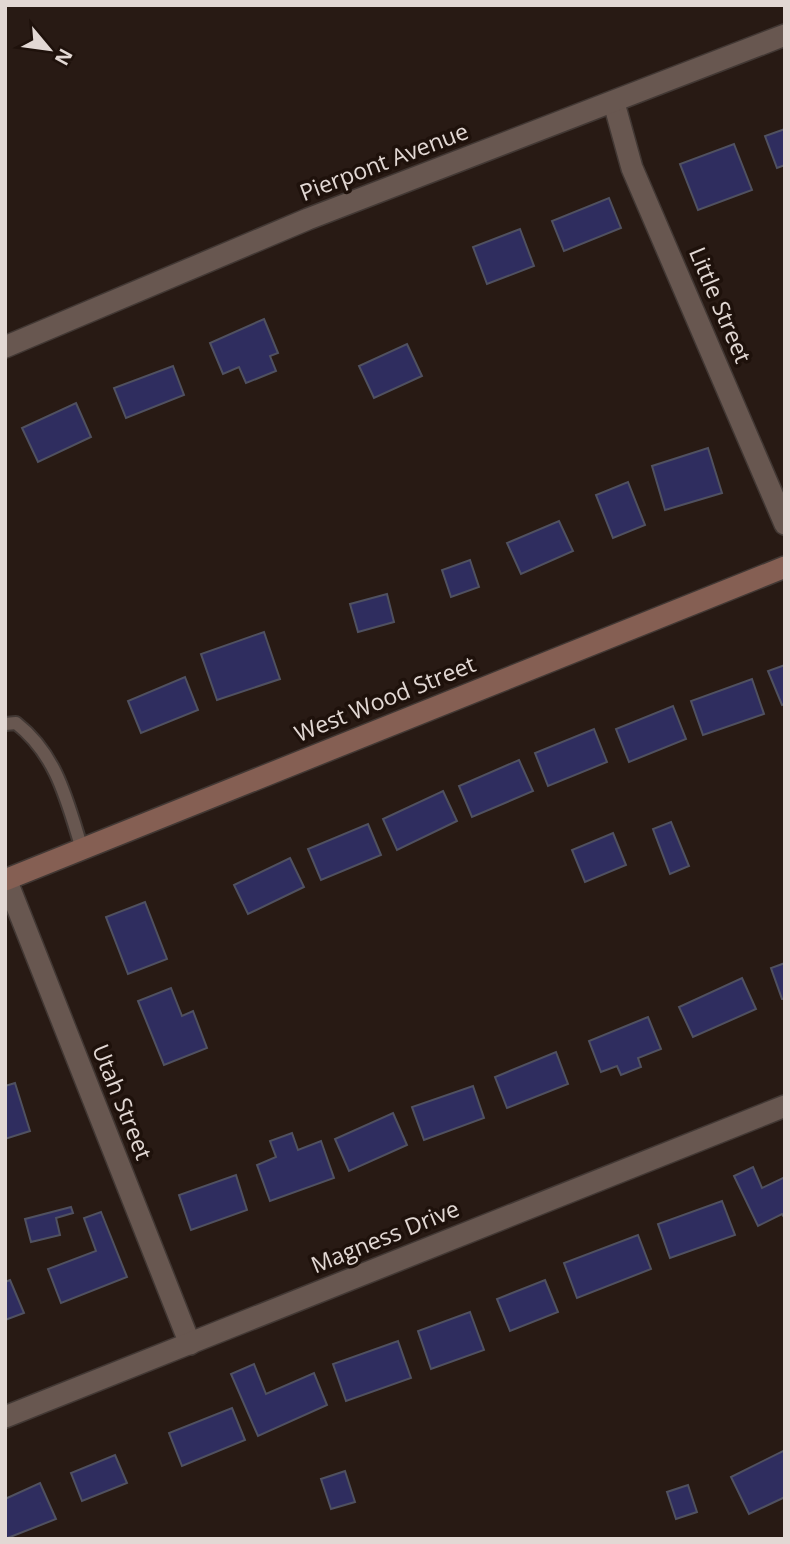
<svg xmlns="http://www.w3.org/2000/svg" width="790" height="1544" viewBox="0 0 790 1544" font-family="'Open Sans',sans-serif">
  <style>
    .building { fill: #2f2d5f; stroke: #505160; stroke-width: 2 }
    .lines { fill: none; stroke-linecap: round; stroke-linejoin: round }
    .lane-casing { stroke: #423834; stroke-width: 16 }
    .street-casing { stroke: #423834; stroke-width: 24 }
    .secondary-casing { stroke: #423834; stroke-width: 24 }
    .lane { stroke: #685750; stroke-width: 12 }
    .street { stroke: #685750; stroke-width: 21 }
    .secondary { stroke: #855f53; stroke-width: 21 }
    .labels { text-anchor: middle; stroke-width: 7; stroke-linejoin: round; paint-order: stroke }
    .street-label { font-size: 23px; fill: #e2d8d4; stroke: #1e110b }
  </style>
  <rect width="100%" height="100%" fill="#281a14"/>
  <g class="building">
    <path d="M785,129V165L777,168L765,136Z"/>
    <path d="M734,144L752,190L698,210L680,164Z"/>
    <path d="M609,198L621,228L564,251L552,221Z"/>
    <path d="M520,229L534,266L487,284L473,247Z"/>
    <path d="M264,319L278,353L270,356L276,371L246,383L239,367L223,374L210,343Z"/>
    <path d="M407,344L422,376L374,398L359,366Z"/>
    <path d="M173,366L184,395L126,418L114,388Z"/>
    <path d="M76,403L91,437L38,462L22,428Z"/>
    <path d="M708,448L722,493L665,510L652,466Z"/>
    <path d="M628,482L645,525L613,538L596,495Z"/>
    <path d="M559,521L573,551L521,574L507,543Z"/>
    <path d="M470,560L479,587L451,597L442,570Z"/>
    <path d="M387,594L394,622L358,632L350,604Z"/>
    <path d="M264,632L280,679L217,700L201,654Z"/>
    <path d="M785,665V704L782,705L768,671Z"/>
    <path d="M185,677L198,710L141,733L128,701Z"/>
    <path d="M752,679L764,714L703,735L691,701Z"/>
    <path d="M673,706L686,739L629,762L616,729Z"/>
    <path d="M594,729L607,762L548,786L535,753Z"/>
    <path d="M519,760L533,791L472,817L459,786Z"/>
    <path d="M443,791L457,821L397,850L383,819Z"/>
    <path d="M671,822L689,866L670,874L653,829Z"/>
    <path d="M368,824L381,855L321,880L308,849Z"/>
    <path d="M613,833L626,865L585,882L572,850Z"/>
    <path d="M290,858L304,887L248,914L234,885Z"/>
    <path d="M145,902L167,959L128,974L106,917Z"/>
    <path d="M785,963V999H782L771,968Z"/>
    <path d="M742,978L756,1009L693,1037L679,1007Z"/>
    <path d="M171,988L182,1016L193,1011L207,1048L164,1065L138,1001Z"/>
    <path d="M648,1017L661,1049L638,1058L641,1067L621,1075L617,1066L601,1072L589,1041Z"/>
    <path d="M556,1052L568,1084L507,1108L495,1077Z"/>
    <path d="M15,1083L30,1131L5,1139V1086Z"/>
    <path d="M473,1086L484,1118L424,1140L412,1107Z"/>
    <path d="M393,1113L407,1145L349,1171L335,1139Z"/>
    <path d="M292,1133L298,1150L321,1141L334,1178L270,1201L257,1165L276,1157L270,1141Z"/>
    <path d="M753,1167L762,1188L785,1177V1219L782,1214L758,1226L734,1176Z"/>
    <path d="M236,1175L247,1210L191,1230L179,1195Z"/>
    <path d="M722,1201L735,1235L670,1258L658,1224Z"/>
    <path d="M71,1207L73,1213L56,1218L60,1235L31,1242L25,1219Z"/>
    <path d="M101,1212L127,1277L61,1303L48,1269L96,1251L84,1218Z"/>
    <path d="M638,1235L651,1269L577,1298L564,1263Z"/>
    <path d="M10,1280L24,1313L5,1320V1282Z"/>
    <path d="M545,1280L558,1312L510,1331L497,1299Z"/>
    <path d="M470,1312L484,1350L431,1369L418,1331Z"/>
    <path d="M398,1341L411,1378L346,1401L333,1364Z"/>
    <path d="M254,1364L266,1394L314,1373L327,1405L258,1436L231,1374Z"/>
    <path d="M232,1408L245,1440L182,1466L169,1433Z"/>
    <path d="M785,1450V1497L749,1514L731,1477Z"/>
    <path d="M115,1455L127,1483L82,1501L71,1473Z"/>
    <path d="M345,1471L355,1502L331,1509L321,1479Z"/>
    <path d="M40,1483L56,1519L5,1539V1499Z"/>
    <path d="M688,1485L697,1512L676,1519L667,1492Z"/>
  </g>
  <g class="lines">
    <defs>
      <path id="lane" d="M5,724L16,723C57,755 67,801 82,849"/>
      <g id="street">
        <path d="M614,103L632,168L785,524"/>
        <path d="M5,347L308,219L785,35"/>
        <path d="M6,879L190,1344"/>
        <path d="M5,1417L785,1106"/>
      </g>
      <path id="secondary" d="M5,880L785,567"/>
    </defs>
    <use href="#lane" class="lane-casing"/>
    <use href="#street" class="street-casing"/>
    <use href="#secondary" class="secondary-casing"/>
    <use href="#lane" class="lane"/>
    <use href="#street" class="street"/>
    <use href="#secondary" class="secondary"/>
  </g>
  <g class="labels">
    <g class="street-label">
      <text transform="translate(384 162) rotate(-21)" y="8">Pierpont Avenue</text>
      <text transform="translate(720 305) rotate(67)" y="8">Little Street</text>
      <text transform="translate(385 699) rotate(-22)" y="8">West Wood Street</text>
      <text transform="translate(122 1102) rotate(68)" y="8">Utah Street</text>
      <text transform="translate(385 1237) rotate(-22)" y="8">Magness Drive</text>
    </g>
  </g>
  <rect width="790" height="1544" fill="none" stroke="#e2d8d4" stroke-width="14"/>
  <g transform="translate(49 49) rotate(119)" stroke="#1e110b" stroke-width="5" paint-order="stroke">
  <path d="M0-5L12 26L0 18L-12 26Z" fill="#e2d8d4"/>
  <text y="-10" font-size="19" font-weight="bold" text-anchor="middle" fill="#e2d8d4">N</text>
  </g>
</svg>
